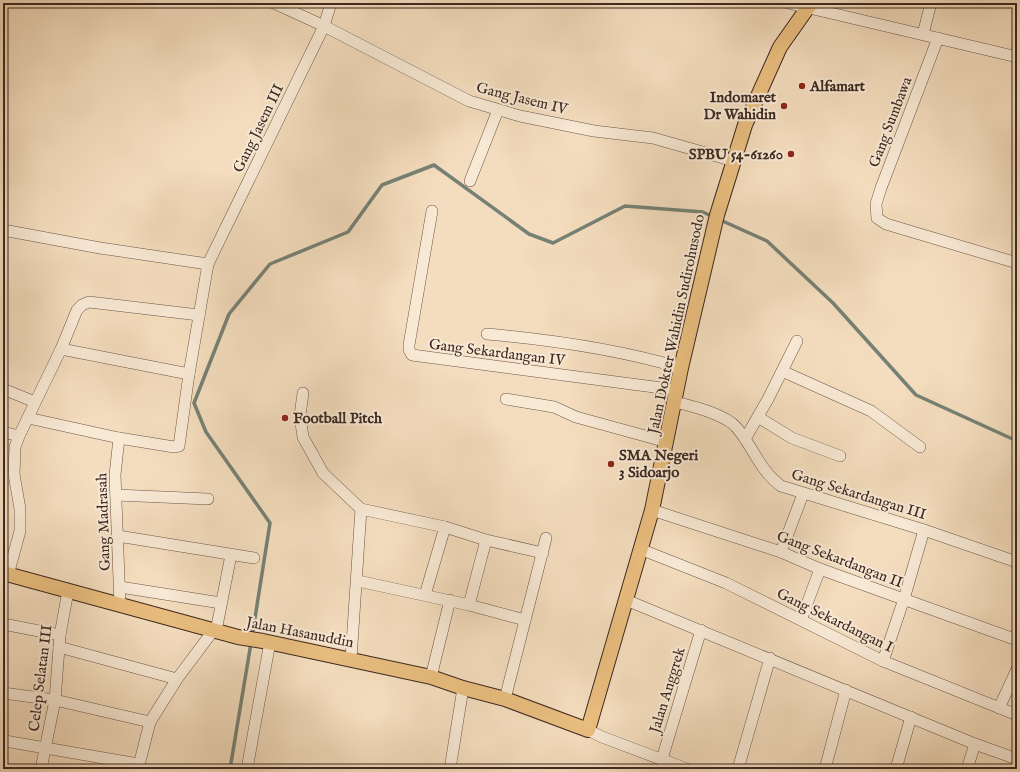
<svg xmlns="http://www.w3.org/2000/svg" width="1020" height="772" viewBox="0 0 1020 772" font-family="'IM FELL English',serif">
  <style>
    .lines { fill: none; stroke-linecap: round; stroke-linejoin: round }
    .stream { stroke: #768175; stroke-width: 3.5 }
    .minor-casing { stroke: #6b5648; stroke-width: 12 }
    .major-casing { stroke: #3d2921; stroke-width: 16 }
    .minor { stroke: #f8e9d5; stroke-width: 11 }
    .major { stroke: #eabe7f; stroke-width: 14 }
    .poi-dot { fill: #8f2418; stroke: #f8e9d5; stroke-width: 1.5 }
    .labels { text-anchor: middle; stroke-width: 4; stroke-linejoin: round; paint-order: stroke }
    .poi-label { font-size: 15px; font-weight: bold; fill: #3d2921; stroke: #f8e9d5; text-anchor: start }
    .street-label { font-size: 15px; fill: #3d2921; stroke: #f8e9d5 }
  </style>
  <rect width="100%" height="100%" fill="#f4ddbe"/>
  <filter id="stains"><feTurbulence type="fractalNoise" baseFrequency=".005" numOctaves="4"/><feColorMatrix values="0 0 0 0 .2 0 0 0 0 .09 0 0 0 0 .02 0 0 0 .5 -.17"/></filter>
  <radialGradient id="worn" r=".72"><stop offset=".6" stop-color="#630" stop-opacity="0"/><stop offset="1" stop-color="#630" stop-opacity=".3"/></radialGradient>
  <g class="lines">
    <g class="stream">
      <path d="M718,219L767,241L833,303L916,395L1017,441"/>
      <path d="M252,637L270,523L206,432L194,403L229,314L270,264L348,232L382,185L434,165L529,234L553,243L625,206L703,212L713,217"/>
      <path d="M230,769L251,643"/>
    </g>
    <defs>
      <g id="minor">
        <path d="M274,3L324,26L469,101L520,116L594,131L653,138L734,161"/>
        <path d="M788,3L1017,57"/>
        <path d="M923,34L931,3"/>
        <path d="M938,38L881,188L876,204L877,218L886,224L1017,263"/>
        <path d="M470,181L498,110"/>
        <path d="M432,211L409,345V350L412,355L677,390"/>
        <path d="M3,230L100,248L208,264"/>
        <path d="M487,334C553,340 618,349 681,368"/>
        <path d="M61,349L189,374"/>
        <path d="M782,371L871,411L920,447"/>
        <path d="M3,389L35,402"/>
        <path d="M303,393L300,416L303,437L323,473L361,509L445,527L486,540L543,553"/>
        <path d="M506,399L554,407L576,417L667,442"/>
        <path d="M675,402C692,406 725,414 737,428C753,447 760,471 781,486L924,530L1017,562"/>
        <path d="M758,417L792,438L840,456"/>
        <path d="M28,418L119,438L174,447L179,446L189,374L208,264L324,26L331,3"/>
        <path d="M3,432L19,436"/>
        <path d="M119,438L115,475L120,605"/>
        <path d="M745,439L768,399L797,341"/>
        <path d="M116,495L208,499"/>
        <path d="M652,510L781,552L820,569L1017,640"/>
        <path d="M118,536L254,558"/>
        <path d="M640,549L726,583L883,661L1017,715"/>
        <path d="M781,552L803,494"/>
        <path d="M8,575L20,531V509L14,474L15,447L19,436L61,349L77,310L82,305L89,302L199,315"/>
        <path d="M358,581L469,605L525,620"/>
        <path d="M120,587L221,603"/>
        <path d="M425,595L445,527"/>
        <path d="M626,600L975,744L1017,759"/>
        <path d="M469,605L486,540"/>
        <path d="M801,620L820,569"/>
        <path d="M3,624L60,635"/>
        <path d="M216,631L231,555"/>
        <path d="M59,647L177,679"/>
        <path d="M351,659L361,509"/>
        <path d="M883,661L904,599L924,530"/>
        <path d="M431,677L450,600"/>
        <path d="M3,693L55,700L150,722"/>
        <path d="M505,699L546,538"/>
        <path d="M999,708L1017,669"/>
        <path d="M588,730L602,737L687,769"/>
        <path d="M5,741L138,764"/>
        <path d="M662,759L701,630"/>
        <path d="M41,769L55,700L60,635L68,591"/>
        <path d="M138,769L150,722L177,679L213,631"/>
        <path d="M247,769L270,642"/>
        <path d="M450,769L463,688"/>
        <path d="M738,769L770,658"/>
        <path d="M825,769L846,690"/>
        <path d="M896,769L911,717"/>
        <path d="M967,769L975,744"/>
      </g>
      <path id="major" d="M3,573L238,637L263,641L431,677L463,688L505,699L588,730L652,510L681,368L717,215L745,125L780,47L811,3"/>
    </defs>
    <use href="#minor" class="minor-casing"/>
    <use href="#major" class="major-casing"/>
    <use href="#minor" class="minor"/>
    <use href="#major" class="major"/>
  </g>
  <g class="poi-dot">
    <circle cx="802" cy="86" r="4"/>
    <circle cx="784" cy="106" r="4"/>
    <circle cx="791" cy="154" r="4"/>
    <circle cx="285" cy="418" r="4"/>
    <circle cx="611" cy="464" r="4"/>
  </g>
  <g class="labels">
    <g class="poi-label">
      <text x="810" y="91">Alfamart</text>
      <text x="776" y="102" text-anchor="end">Indomaret<tspan x="776" dy="17">Dr Wahidin</tspan></text>
      <text x="783" y="159" text-anchor="end">SPBU 54-61260</text>
      <text x="293" y="423">Football Pitch</text>
      <text x="619" y="460">SMA Negeri<tspan x="619" dy="17">3 Sidoarjo</tspan></text>
    </g>
    <g class="street-label">
      <text transform="translate(522 98) rotate(14)" y="5">Gang Jasem IV</text>
      <text transform="translate(890 122) rotate(-69)" y="5">Gang Sumbawa</text>
      <text transform="translate(258 128) rotate(-64)" y="5">Gang Jasem III</text>
      <text transform="translate(676 324) rotate(-78)" y="5">Jalan Dokter Wahidin Sudirohusodo</text>
      <text transform="translate(497 352) rotate(7)" y="5">Gang Sekardangan IV</text>
      <text transform="translate(859 494) rotate(17)" y="5">Gang Sekardangan III</text>
      <text transform="translate(103 522) rotate(-92)" y="5">Gang Madrasah</text>
      <text transform="translate(840 559) rotate(21)" y="5">Gang Sekardangan II</text>
      <text transform="translate(835 620) rotate(26)" y="5">Gang Sekardangan I</text>
      <text transform="translate(300 632) rotate(11)" y="5">Jalan Hasanuddin</text>
      <text transform="translate(40 678) rotate(-83)" y="5">Celep Selatan III</text>
      <text transform="translate(667 690) rotate(-73)" y="5">Jalan Anggrek</text>
    </g>
  </g>
  <rect width="1020" height="772" fill="none" stroke="#f4ddbe" stroke-width="16"/>
  <rect x="4" y="4" width="1012" height="764" fill="none" stroke="#3d2921" stroke-width="2"/>
  <rect x="8" y="8" width="1004" height="756" fill="none" stroke="#3d2921"/>
  <rect width="100%" height="100%" filter="url(#stains)"/>
  <rect width="100%" height="100%" fill="url(#worn)"/>
</svg>
